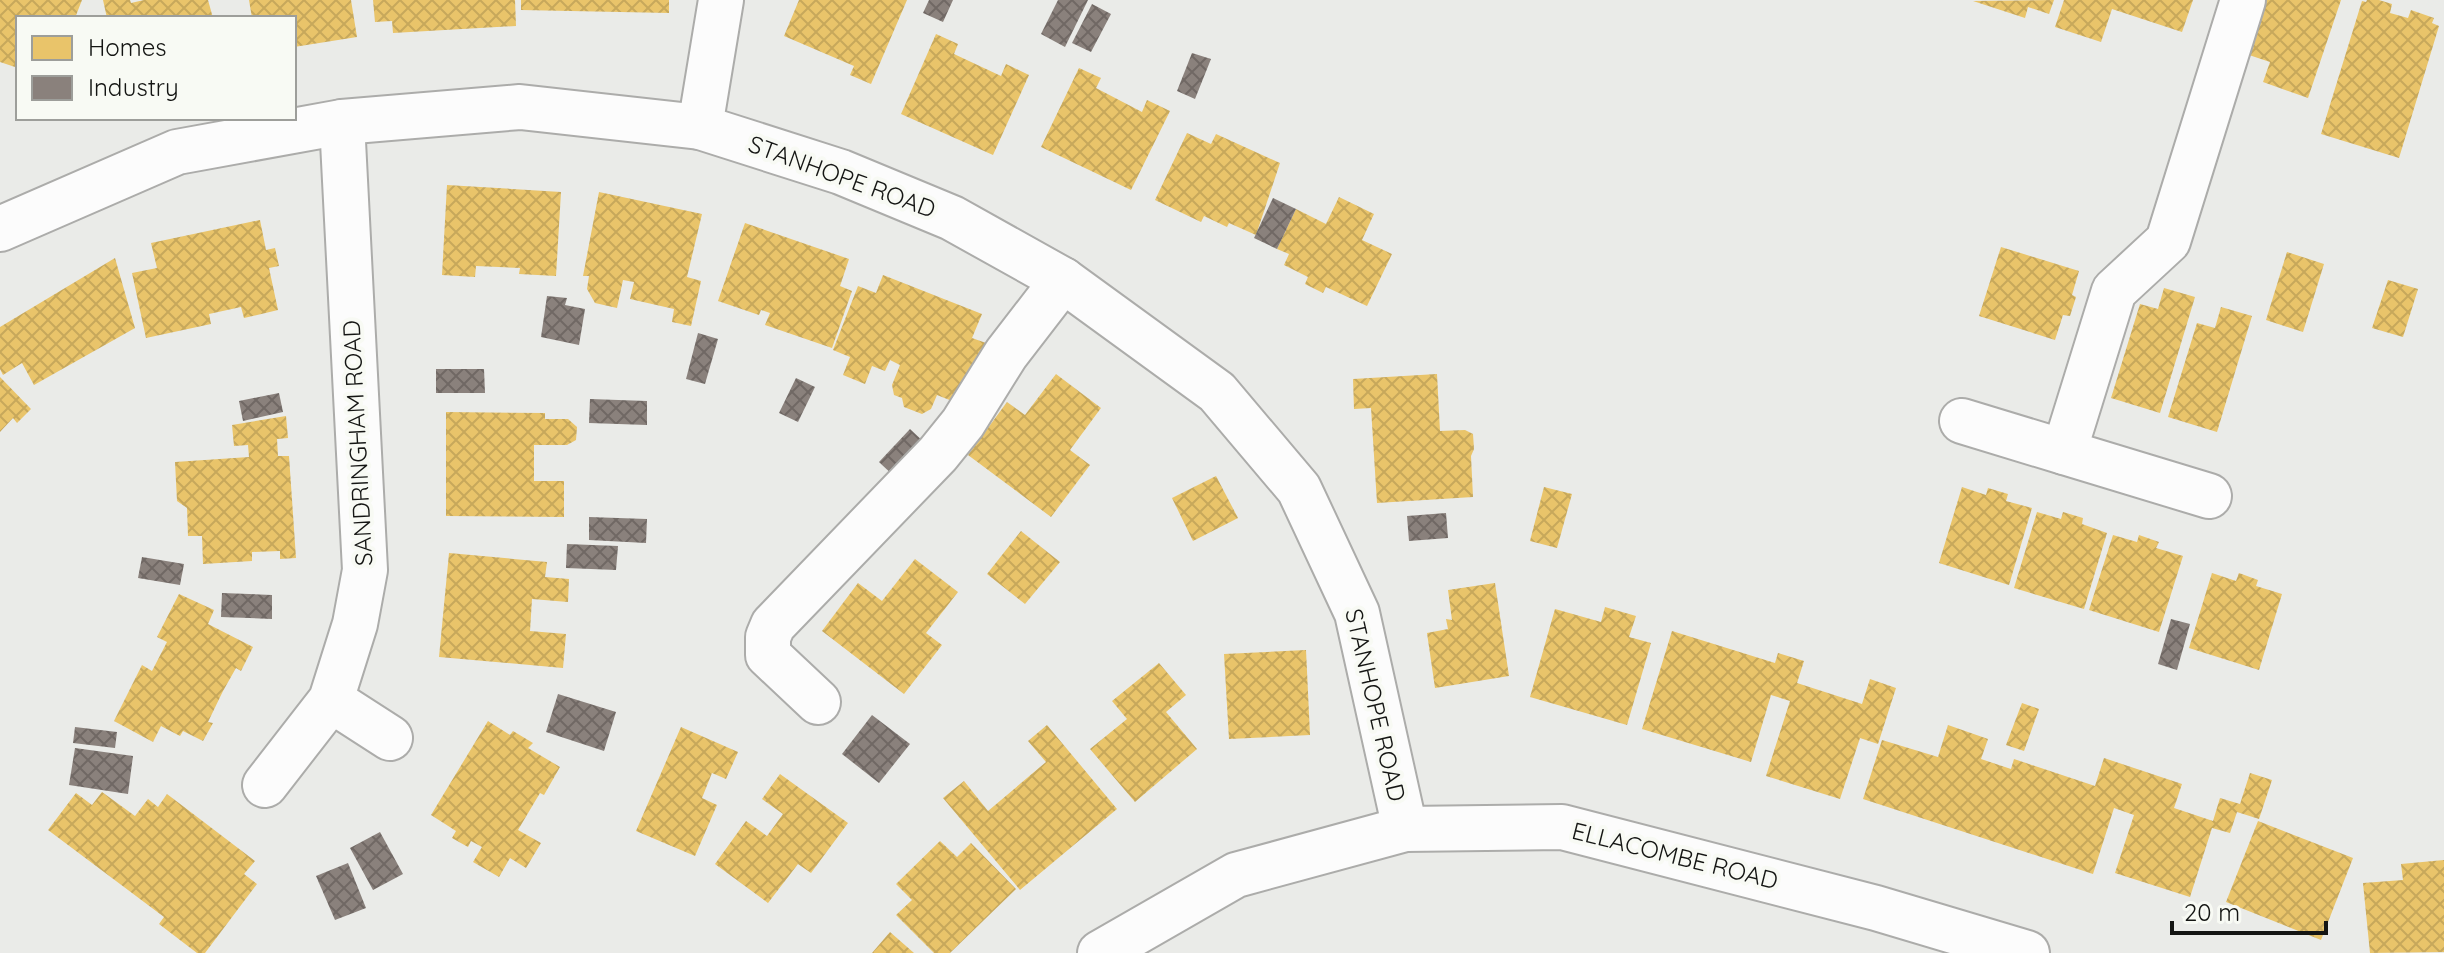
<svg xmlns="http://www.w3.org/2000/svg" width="2444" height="953" viewBox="0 0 2444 953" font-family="Quicksand,sans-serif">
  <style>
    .homes { fill: url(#homes-cross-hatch) }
    .industry { fill: url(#industry-cross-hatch) }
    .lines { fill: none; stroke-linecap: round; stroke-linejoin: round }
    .street-casing { stroke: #acacaa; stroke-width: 48 }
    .street { stroke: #fcfcfc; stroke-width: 44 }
    .labels { text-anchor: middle; stroke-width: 8; stroke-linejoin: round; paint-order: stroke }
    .street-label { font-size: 24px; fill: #141513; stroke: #f8faf4 }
  </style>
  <defs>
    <pattern id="homes-cross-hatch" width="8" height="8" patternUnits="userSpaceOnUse" patternTransform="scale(2)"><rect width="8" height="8" fill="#e9c46a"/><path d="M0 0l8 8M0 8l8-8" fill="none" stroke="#c7a85b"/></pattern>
    <pattern id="industry-cross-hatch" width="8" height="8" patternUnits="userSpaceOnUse" patternTransform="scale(2)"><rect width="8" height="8" fill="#8a817c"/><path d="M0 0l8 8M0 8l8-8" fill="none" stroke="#706864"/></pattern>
  </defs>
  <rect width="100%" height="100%" fill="#eaebe8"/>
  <g class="homes">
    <path d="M0,0H82L75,18H18V68L0,62Z"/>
    <path d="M103,0H130L131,3L144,0H208L213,18H107Z"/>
    <path d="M249,0H351L357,37L294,47V18H252Z"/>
    <path d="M373,0H515L516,26L393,33L392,21L375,22Z"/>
    <path d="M521,0H669V13L521,10Z"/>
    <path d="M799,0H907L871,84L850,75L854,66L784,36Z"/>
    <path d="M2054,0L2049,14L2028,7L2025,18L1973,1Z"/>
    <path d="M2064,0H2193L2182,32L2112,9L2101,42L2055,27Z"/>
    <path d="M2258,0H2341L2308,98L2263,82L2270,62L2240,52Z"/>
    <path d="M2367,0H2379L2392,4L2390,13L2408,18L2411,10L2434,18L2432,23L2439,26L2399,158L2321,134L2362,1L2366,2Z"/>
    <path d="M936,34L958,44L954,54L1001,76L1006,64L1029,75L993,155L901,114Z"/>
    <path d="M1079,68L1101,78L1096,88L1142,112L1147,100L1170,111L1131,190L1041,147Z"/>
    <path d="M1187,133L1211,144L1216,134L1280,163L1256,235L1229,223L1227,227L1204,216L1201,222L1155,200Z"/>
    <path d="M447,185L561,192L556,276L519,274L520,268L476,266L475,277L442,275Z"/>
    <path d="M599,192L702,214L687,277L701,281L691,326L672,322L674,309L630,299L634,282L623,280L617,308L595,303L587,289L589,276H583Z"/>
    <path d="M1339,197L1374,214L1362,240L1392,254L1367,306L1326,287L1323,293L1305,284L1308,277L1284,265L1289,254L1277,249L1296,209L1326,224Z"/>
    <path d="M260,220L266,250L275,248L279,266L269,268L278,310L244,318L241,307L209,314L211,324L146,338L132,273L157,268L151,243Z"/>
    <path d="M745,223L849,259L840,286L852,291L832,348L765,325L770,313L761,310L759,315L718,301Z"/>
    <path d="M2001,247L2079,271L2072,295L2076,297L2070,316L2063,315L2055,340L1979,316Z"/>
    <path d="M2287,252L2324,264L2303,332L2266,320Z"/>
    <path d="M115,258L135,328L34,385L22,363L3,375L0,369V327Z"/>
    <path d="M883,275L982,314L972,338L986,343L962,405L937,395L931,409L922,414L904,407L902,398L894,395L892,385L900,365L890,360L885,371L872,366L865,384L843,375L850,357L833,350L858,286L876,293Z"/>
    <path d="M2388,280L2418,289L2403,337L2372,328Z"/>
    <path d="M2164,288L2195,297L2160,413L2111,398L2140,304L2158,309Z"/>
    <path d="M2221,307L2252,316L2217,432L2168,417L2197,323L2215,328Z"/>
    <path d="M1056,374L1101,408L1070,450L1090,465L1051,517L968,455L1007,402L1025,415Z"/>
    <path d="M1437,374L1440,431L1465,430L1473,434L1474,449L1471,456L1473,497L1377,503L1371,408L1354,409L1353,379Z"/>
    <path d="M0,377L31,409L17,423L13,418L0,432Z"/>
    <path d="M446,412L545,413V419H568L577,427L576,440L567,445H534V481H564V517L446,516Z"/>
    <path d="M286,416L288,438L277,439L278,456H289L296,558L280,559V551L252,552V561L203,564L202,536H188L187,508L177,501L175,462L249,457L248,445L234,446L232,425Z"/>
    <path d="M1216,476L1238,518L1193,541L1172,498Z"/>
    <path d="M1544,487L1572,494L1557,548L1530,541Z"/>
    <path d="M1962,487L1986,495L1988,488L2008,494L2006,501L2032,508L2009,585L1939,563Z"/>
    <path d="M2037,512L2061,519L2063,512L2083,518L2082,524L2107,533L2084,609L2014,588Z"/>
    <path d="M1021,531L1060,562L1025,604L987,574Z"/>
    <path d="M2113,535L2137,542L2139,535L2159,542L2156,548L2183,556L2159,632L2089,610Z"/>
    <path d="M449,553L547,562L545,577L569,579L568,602L532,599L530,631L566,634L563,668L439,657Z"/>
    <path d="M915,559L958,592L926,633L942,645L904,694L822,631L858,583L882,601Z"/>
    <path d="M2212,573L2236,581L2239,573L2258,580L2256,586L2282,594L2259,670L2189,648Z"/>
    <path d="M1495,583L1509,676L1435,688L1427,633L1448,629L1446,619L1452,620L1448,590Z"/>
    <path d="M179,594L214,610L208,624L253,647L241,671L236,668L223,691L208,722L213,723L203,741L183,731L180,736L161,726L153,742L114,721L142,665L152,671L167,642L157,637Z"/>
    <path d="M1605,607L1636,616L1629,637L1651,643L1627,725L1530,697L1555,609L1601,622Z"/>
    <path d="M1672,631L1775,663L1778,653L1804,661L1797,683L1862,704L1870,679L1896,688L1878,744L1860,738L1840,799L1766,776L1790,701L1771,695L1751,762L1642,729Z"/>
    <path d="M1306,650L1310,735L1229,739L1224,654Z"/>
    <path d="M1159,663L1186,695L1166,712L1197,749L1135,802L1090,749L1127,719L1112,701Z"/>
    <path d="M2022,703L2039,709L2024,751L2006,745Z"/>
    <path d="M488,721L510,735L513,731L533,743L528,748L560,767L544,795L540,793L518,830L541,843L526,868L510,858L499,877L473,862L482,847L471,841L468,847L452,838L456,831L431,815Z"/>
    <path d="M1047,725L1117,809L1020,890L943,798L964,781L988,811L1046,762L1028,741Z"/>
    <path d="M1948,725L1988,739L1981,759L2011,769L2014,759L2095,786L2104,758L2182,784L2174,808L2213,821L2220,798L2240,804L2250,773L2272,780L2259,819L2237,812L2230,833L2212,828L2190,897L2115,873L2134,815L2114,808L2093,874L1863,799L1882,740L1938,757Z"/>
    <path d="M681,727L738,752L726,779L712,773L702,798L717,805L695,856L636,831Z"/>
    <path d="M780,774L848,823L811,873L798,864L768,903L715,864L746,821L767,836L783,814L762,799Z"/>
    <path d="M102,792L135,816L148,799L158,807L167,794L255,861L244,874L257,884L205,953H197L159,924L164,917L48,830L76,793L92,805Z"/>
    <path d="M2258,821L2353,858L2321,940L2226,902Z"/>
    <path d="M940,841L957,857L971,843L1016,889L950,953H934L896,915L912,900L896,884Z"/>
    <path d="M2444,860V952L2370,953L2363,883L2403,880L2401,864Z"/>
    <path d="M890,932L914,953H872Z"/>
  </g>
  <g class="industry">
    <path d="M929,0H953L943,22L923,13Z"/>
    <path d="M1058,0H1088L1065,47L1041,34Z"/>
    <path d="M1092,4L1111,14L1091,52L1072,43Z"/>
    <path d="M1192,53L1211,59L1195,99L1177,91Z"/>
    <path d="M1273,198L1296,209L1277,249L1254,238Z"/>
    <path d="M547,296L567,298L565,305L585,309L579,345L541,337Z"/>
    <path d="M698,333L718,339L705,384L686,379Z"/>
    <path d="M436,369H484L485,393H436Z"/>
    <path d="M796,378L815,387L798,422L779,413Z"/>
    <path d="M279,393L283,412L243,421L239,401Z"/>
    <path d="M590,399L647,401V425L589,423Z"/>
    <path d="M910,429L926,444L895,477L879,462Z"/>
    <path d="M1446,513L1448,538L1409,541L1407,516Z"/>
    <path d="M589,517L647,519L646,543L589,540Z"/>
    <path d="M567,544L618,546L616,570L566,568Z"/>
    <path d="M142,557L184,564L180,585L138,578Z"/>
    <path d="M222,593L272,595V619L221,617Z"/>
    <path d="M2171,619L2190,624L2177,670L2158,664Z"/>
    <path d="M558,694L616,712L604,751L546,732Z"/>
    <path d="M872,715L910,744L879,783L842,754Z"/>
    <path d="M75,727L117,732L115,748L73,743Z"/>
    <path d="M75,748L133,756L128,794L69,785Z"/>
    <path d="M380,832L403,874L373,890L350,848Z"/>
    <path d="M348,863L366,908L335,920L316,876Z"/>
  </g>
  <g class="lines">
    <defs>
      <g id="street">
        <path d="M700,127L721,0"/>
        <path d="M0,229L177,152L342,122L520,107L700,127L841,172L952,218L1063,280L1217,392L1299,489L1357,613L1405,829"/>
        <path d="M1962,421L2064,452"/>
        <path d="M2209,496L2064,452L2114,291L2168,241L2243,0"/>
        <path d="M331,700L390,738"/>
        <path d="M818,702L768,655V637L773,625L938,454L963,423L1006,354L1063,280"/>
        <path d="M265,785L331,700L355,624L365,570L342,122"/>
        <path d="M1100,953L1236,875L1405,829L1562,827L1876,908L2027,953"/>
      </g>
    </defs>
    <use href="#street" class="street-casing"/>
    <use href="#street" class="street"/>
  </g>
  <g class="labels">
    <g class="street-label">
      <text transform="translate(842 177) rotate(20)" y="8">STANHOPE ROAD</text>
      <text transform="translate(358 443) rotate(-93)" y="8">SANDRINGHAM ROAD</text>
      <text transform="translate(1375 705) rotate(77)" y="8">STANHOPE ROAD</text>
      <text transform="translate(1675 856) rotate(14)" y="8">ELLACOMBE ROAD</text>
    </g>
  </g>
  <rect x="16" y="16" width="280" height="104" fill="#f8faf4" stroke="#9d9e9a" stroke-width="2"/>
  <rect x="32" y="36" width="40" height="24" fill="#e9c46a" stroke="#9d9e9a" stroke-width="2"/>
  <text x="88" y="56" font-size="24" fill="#141513">Homes</text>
  <rect x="32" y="76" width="40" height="24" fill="#8a817c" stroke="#9d9e9a" stroke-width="2"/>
  <text x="88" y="96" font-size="24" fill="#141513">Industry</text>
  <path d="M2172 921v12h154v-12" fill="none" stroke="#141513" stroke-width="4"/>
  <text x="2184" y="921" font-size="24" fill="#141513" stroke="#f8faf4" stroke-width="6" paint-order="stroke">20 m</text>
</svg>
